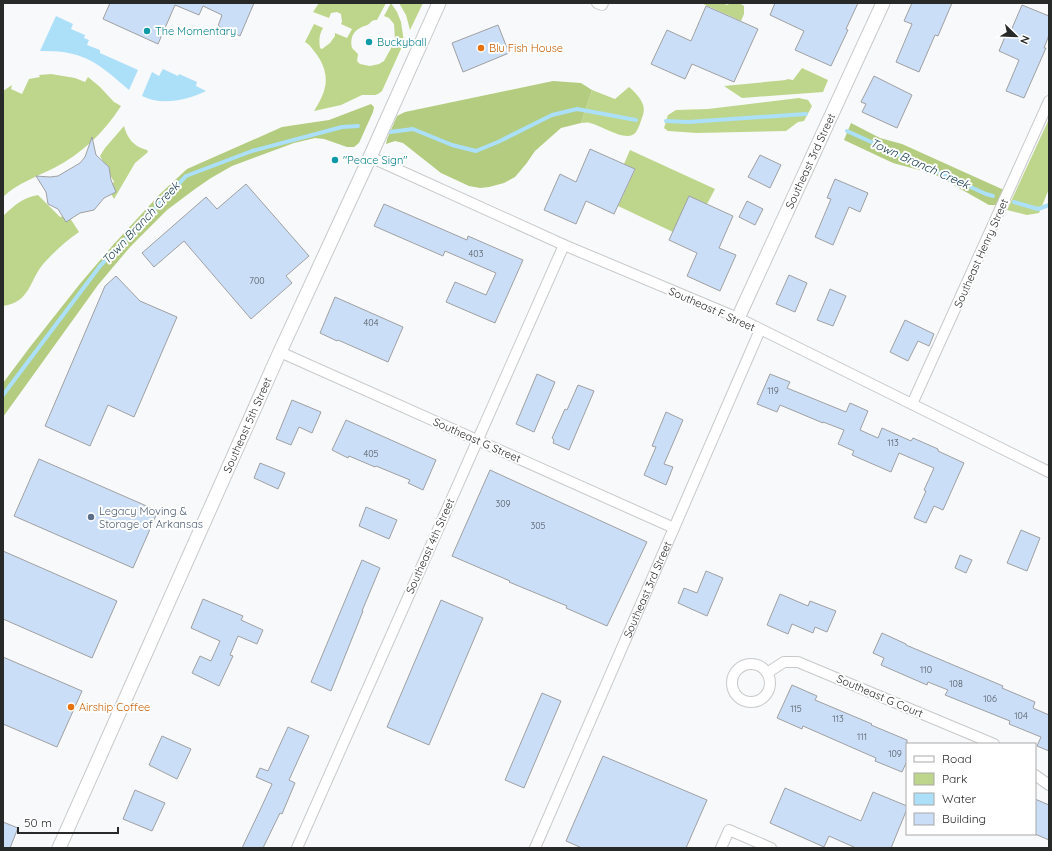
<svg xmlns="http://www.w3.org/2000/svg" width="1052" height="851" viewBox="0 0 1052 851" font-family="Quicksand,sans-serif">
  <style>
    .green { fill: #bed68b }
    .forest { fill: #b3cc7f }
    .water { fill: #acdff8 }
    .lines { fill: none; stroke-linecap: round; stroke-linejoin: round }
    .stream { stroke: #acdff8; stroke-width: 4 }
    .building { fill: #cadef8; stroke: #a0a0a1 }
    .minor-casing { stroke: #c8c9ca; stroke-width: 12 }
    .tertiary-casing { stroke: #c8c9ca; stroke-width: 15 }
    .minor { stroke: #fff; stroke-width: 10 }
    .tertiary { stroke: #fff; stroke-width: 13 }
    .culture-dot { fill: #0f9aa8; stroke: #fff; stroke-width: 1.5 }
    .food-dot { fill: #e8710a; stroke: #fff; stroke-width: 1.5 }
    .service-dot { fill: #5c6f8a; stroke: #fff; stroke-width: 1.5 }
    .labels { text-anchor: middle; stroke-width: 4; stroke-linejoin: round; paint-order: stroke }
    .number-label { font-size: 9px; fill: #50565d }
    .culture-label { font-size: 11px; fill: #0d838f; stroke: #fff; text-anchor: start }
    .food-label { font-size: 11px; fill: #c56008; stroke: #fff; text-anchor: start }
    .street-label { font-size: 11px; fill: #282929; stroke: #fff }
    .service-label { font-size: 11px; fill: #4e5e75; stroke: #fff; text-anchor: start }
    .water-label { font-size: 12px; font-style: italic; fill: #194152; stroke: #fff }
  </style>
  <rect width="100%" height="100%" fill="#f8f9fa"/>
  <g class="green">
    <path d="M319,3H386L377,20C372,20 372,21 369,24C366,26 363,26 360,28C352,32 350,40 352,48L358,54L357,61L360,64L370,66L379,64L384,61L395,41L394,24L389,18L384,16L391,3L397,12L401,22L404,42L382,91L378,94L375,95H362L341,105L314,111C318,104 322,98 324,91C329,76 323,62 314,51C311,47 309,44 305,42L314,24L323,28C319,35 319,40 320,48L322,49L330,43L335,36V33L347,38L352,29L341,24L342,22L341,14L337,12L331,13L329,18L313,12Z"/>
    <path d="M399,3H423L410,30L406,15Z"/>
    <path d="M701,3H723L727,5C733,1 739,2 744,6V14L741,21Z"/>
    <path d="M802,68L828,80L823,92L742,98L724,86L786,80L787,79L793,80Z"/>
    <path d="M51,74L75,78L85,82L88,77L100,87L114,102L121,106C104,133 81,154 54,168C36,177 18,183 3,197V91L12,85L11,89L22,94L29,79L40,77L39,75Z"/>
    <path d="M629,87C637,94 647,104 643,115C641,120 639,128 636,132C628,144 601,125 590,123C587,122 584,123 581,123L592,90L615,99Z"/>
    <path d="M799,98L808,100L812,106L804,121L798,122L786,131L697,133L668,131L664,128L668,115L676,110L708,109Z"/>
    <path d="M1049,119V189L1039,213L1027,215L1007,210Z"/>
    <path d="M124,126C127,138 134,147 147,150L148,152L135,163L114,199L108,188L114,182L100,156L105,148Z"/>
    <path d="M630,150L715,189L707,204L689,196L673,232L618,206L635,170L624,164Z"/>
    <path d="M38,195L60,217L68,215L79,232C66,241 55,251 44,263C29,280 31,302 3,306V216C15,205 22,198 38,195Z"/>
  </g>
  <g class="forest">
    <path d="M553,81L581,83L592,90L581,123L561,128L535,151L526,164L515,177L504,183L489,187L480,188L469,186L441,173L403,143L395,141L386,144L387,139L397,116L405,112Z"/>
    <path d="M371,104L374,107L373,112L359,143L354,147H347L324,139L315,138L294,143L232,166L211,178L195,189L167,210L130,247L98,285L3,417V383L30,347L79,285L113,245L160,194L187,169L282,127L329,120Z"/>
    <path d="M851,123L880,138L902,144L1004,190L998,205H989L934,174L893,163L844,140Z"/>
  </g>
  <g class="water">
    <path d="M56,16L73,24L71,29L85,35L84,38L89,40L87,45L100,50V53L138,70L129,90C98,63 84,50 40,51Z"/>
    <path d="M163,69L178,76L179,74L197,82L196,86L206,91C188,100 161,106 142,96L152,72L159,76Z"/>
  </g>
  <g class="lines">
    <g class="stream">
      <path d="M666,121L688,122L806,114"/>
      <path d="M847,131L986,194L993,196"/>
      <path d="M390,132L413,129L452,145L476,151L498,142L552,115L577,109L636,120"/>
      <path d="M1014,202L1038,209L1049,205"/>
      <path d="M3,395L100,266L186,176L252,151L342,127L358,126"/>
    </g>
  </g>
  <g class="building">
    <path d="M110,3H254L240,36L218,26L222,15L203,6L199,15L175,5L158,44L103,19Z"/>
    <path d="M775,3H858L846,29L848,30L831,66L795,50L804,31L770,15Z"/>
    <path d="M912,3H952L938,36L935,35L919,72L896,62L912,24L904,21Z"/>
    <path d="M1022,5L1049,16V35L1044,48H1046L1024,98L1006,91L1019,60L999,51L1007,32L1010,33Z"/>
    <path d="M706,6L758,29L734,82L692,64L685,79L651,64L667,30L691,41Z"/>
    <path d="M498,25L509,53L463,72L452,43Z"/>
    <path d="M874,76L912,95L897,128L862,112L866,104L861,102Z"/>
    <path d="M92,137L96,155L109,167L111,180L116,192L104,198L94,210L80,213L66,222L58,209L48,204L46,192L36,176L50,177L58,176L80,163L85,157Z"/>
    <path d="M590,149L635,169L614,214L586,201L576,224L544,210L560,174L576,182Z"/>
    <path d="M760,155L781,165L770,188L748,177Z"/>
    <path d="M835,179L868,193L860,212L849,207L833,245L815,237L831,199L827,198Z"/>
    <path d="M246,184L309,256L286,276L292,283L251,319L184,241L154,267L142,253L206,197L217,209Z"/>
    <path d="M689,196L733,216L719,248L736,255L720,291L687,276L697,253L669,240Z"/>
    <path d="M747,201L763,209L755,225L739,217Z"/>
    <path d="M384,204L467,240L468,236L523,260L495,323L446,302L455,282L486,295L496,273L445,251L443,256L374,226Z"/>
    <path d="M789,275L807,283L795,312L776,304Z"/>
    <path d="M116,276L140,301L177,317L134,417L108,405L90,446L45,426L105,286Z"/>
    <path d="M830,289L846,296L833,326L817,320Z"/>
    <path d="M335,297L403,327L388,362L338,340L337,341L320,333Z"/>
    <path d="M905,320L934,334L929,346L918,341L908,361L890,352Z"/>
    <path d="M537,374L555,382L534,432L516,424Z"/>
    <path d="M770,374L790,382L787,388L846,412L850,403L868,411L860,430L878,438L882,428L911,441L913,438L938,449V451L964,463L943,510L934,506L926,523L914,518L926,491L924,490L934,468L899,453L891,472L852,455L854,451L838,444L844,430L823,422V423L780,405L777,412L757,404Z"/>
    <path d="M578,385L594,391L569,450L553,443L554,440L552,438L565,409L567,410Z"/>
    <path d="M292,400L321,412L312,433L299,427L291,445L276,439Z"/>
    <path d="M666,412L683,420L664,464L673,467L666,485L644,475L656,447L652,446Z"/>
    <path d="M346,420L436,460L423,490L408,483L410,480L376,466L375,467L349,456L348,458L332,450Z"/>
    <path d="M39,459L158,511L133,568L14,516Z"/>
    <path d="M260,463L285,473L278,489L254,478Z"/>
    <path d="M490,470L647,542L607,626L566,608L567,606L509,582L510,581L452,556Z"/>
    <path d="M366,507L397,520L389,539L359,526Z"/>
    <path d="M1021,530L1040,538L1027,571L1007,563Z"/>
    <path d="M3,551L117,601L92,658L3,619Z"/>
    <path d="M960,555L972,560L966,573L955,568Z"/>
    <path d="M362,560L380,568L362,611H363L331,691L311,682Z"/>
    <path d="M706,571L723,578L707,616L678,603L684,588L697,593Z"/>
    <path d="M780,594L808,606L810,601L836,611L827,632L815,627L813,633L792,624L788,634L767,625Z"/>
    <path d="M203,599L243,616L241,620L263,630L257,644L238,636L230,655L233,656L219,686L192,673L200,656L211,661L220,641L191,628Z"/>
    <path d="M441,600L483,618L429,745L387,727Z"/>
    <path d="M882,633L906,644V645L1003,686L1002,688L1035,702L1033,708L1049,715V751L1037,746L1041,737L1009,724L1010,721L945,695L948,690L928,682L927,685L881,665L884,658L873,653Z"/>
    <path d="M3,657L82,691L57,747L3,724Z"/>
    <path d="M792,685L817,696L815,700L872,724L871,725L907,740V761L902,772L875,761L876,758L844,744L803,726L802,729L777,718Z"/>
    <path d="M542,693L561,701L524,788L505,780Z"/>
    <path d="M288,727L309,736L289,780L295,783L282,814L280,813L263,848H242L261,808L272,784L256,777L260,768L268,771Z"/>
    <path d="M162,736L191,749L177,779L149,765Z"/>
    <path d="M603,756L707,800L686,848H582L566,841Z"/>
    <path d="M785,788L861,821L873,792L907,806V809L891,848H856L829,836L824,847L770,823Z"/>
    <path d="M135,790L165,803L152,831L123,819Z"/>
    <path d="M1035,799L1049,805V840L1035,834Z"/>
    <path d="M3,822L18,828L10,848H3Z"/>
  </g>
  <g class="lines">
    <defs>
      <g id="minor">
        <path d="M597,3L602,5L603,3"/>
        <path d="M370,157L564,245L738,318L1049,472"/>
        <path d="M280,352L674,528"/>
        <path d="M912,404L1049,101"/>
        <circle cx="751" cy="683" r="19"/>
        <path d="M767,673L784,662H798L994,744"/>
        <path d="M1035,775L1049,785"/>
        <path d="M297,848L564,245"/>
        <path id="s1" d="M535,848L760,330"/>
        <path d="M721,848L729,830L771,848"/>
      </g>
      <g id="tertiary">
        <path id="s2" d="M738,318L883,3"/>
        <path id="s3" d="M59,848L278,356L370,157L439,3"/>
      </g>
    </defs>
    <use href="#minor" class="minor-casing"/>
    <use href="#tertiary" class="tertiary-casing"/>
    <use href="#minor" class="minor"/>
    <use href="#tertiary" class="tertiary"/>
  </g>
  <g class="culture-dot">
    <circle cx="147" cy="31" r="4"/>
    <circle cx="369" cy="42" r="4"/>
    <circle cx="335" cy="160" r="4"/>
  </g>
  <g class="food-dot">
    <circle cx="481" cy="48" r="4"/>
    <circle cx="71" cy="707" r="4"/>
  </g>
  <circle class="service-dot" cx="91" cy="517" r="4"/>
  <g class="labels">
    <g class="number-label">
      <text x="476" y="257">403</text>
      <text x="257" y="284">700</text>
      <text x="371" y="326">404</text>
      <text x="773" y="394">119</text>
      <text x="893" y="446">113</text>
      <text x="371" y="457">405</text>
      <text x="503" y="507">309</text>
      <text x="538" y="529">305</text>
      <text x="926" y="673">110</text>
      <text x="956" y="687">108</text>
      <text x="990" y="702">106</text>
      <text x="796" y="712">115</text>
      <text x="1021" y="719">104</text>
      <text x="838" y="722">113</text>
      <text x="862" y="740">111</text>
      <text x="895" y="757">109</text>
    </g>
    <g class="culture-label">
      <text x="155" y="35">The Momentary</text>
      <text x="377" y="46">Buckyball</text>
      <text x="343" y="164">"Peace Sign"</text>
    </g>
    <g class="food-label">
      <text x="489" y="52">Blu Fish House</text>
      <text x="79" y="711">Airship Coffee</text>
    </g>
    <g class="street-label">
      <text dy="4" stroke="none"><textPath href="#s2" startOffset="173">Southeast 3rd Street</textPath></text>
      <text transform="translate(981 253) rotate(-66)" y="4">Southeast Henry Street</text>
      <text transform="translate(712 309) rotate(24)" y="4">Southeast F Street</text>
      <text dy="4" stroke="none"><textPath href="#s3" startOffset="463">Southeast 5th Street</textPath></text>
      <text transform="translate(477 440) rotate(24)" y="4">Southeast G Street</text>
      <text transform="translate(430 546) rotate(-66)" y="4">Southeast 4th Street</text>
      <text dy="4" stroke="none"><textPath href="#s1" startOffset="282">Southeast 3rd Street</textPath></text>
      <text transform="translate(880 696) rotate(23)" y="4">Southeast G Court</text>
    </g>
    <g class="service-label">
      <text x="99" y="515">Legacy Moving &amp;<tspan x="99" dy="13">Storage of Arkansas</tspan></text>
    </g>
    <g class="water-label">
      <text transform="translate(920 164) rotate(24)" y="4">Town Branch Creek</text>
      <text transform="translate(141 223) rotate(-47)" y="4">Town Branch Creek</text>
    </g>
  </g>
  <rect width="1052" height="851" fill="none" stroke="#282929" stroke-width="8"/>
  <rect x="906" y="743" width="130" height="92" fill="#ffffff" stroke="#a9a9a9"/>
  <rect x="914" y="756" width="20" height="6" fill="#ffffff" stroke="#a9a9a9"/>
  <text x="942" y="763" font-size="12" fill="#282929">Road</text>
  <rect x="914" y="773" width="20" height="12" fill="#bed68b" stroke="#a9a9a9"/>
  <text x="942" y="783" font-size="12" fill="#282929">Park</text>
  <rect x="914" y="793" width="20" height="12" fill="#acdff8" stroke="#a9a9a9"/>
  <text x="942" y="803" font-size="12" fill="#282929">Water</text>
  <rect x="914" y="813" width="20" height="12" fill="#cadef8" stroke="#a9a9a9"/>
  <text x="942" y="823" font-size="12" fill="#282929">Building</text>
  <g transform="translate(1016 36) rotate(113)" stroke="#ffffff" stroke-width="3" paint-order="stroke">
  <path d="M0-3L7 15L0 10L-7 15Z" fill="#282929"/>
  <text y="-6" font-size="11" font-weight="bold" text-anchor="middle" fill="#282929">N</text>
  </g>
  <path d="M18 827v6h100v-6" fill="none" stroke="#282929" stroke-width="2"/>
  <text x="24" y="827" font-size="12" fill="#282929" stroke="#ffffff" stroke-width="3" paint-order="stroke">50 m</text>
</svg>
